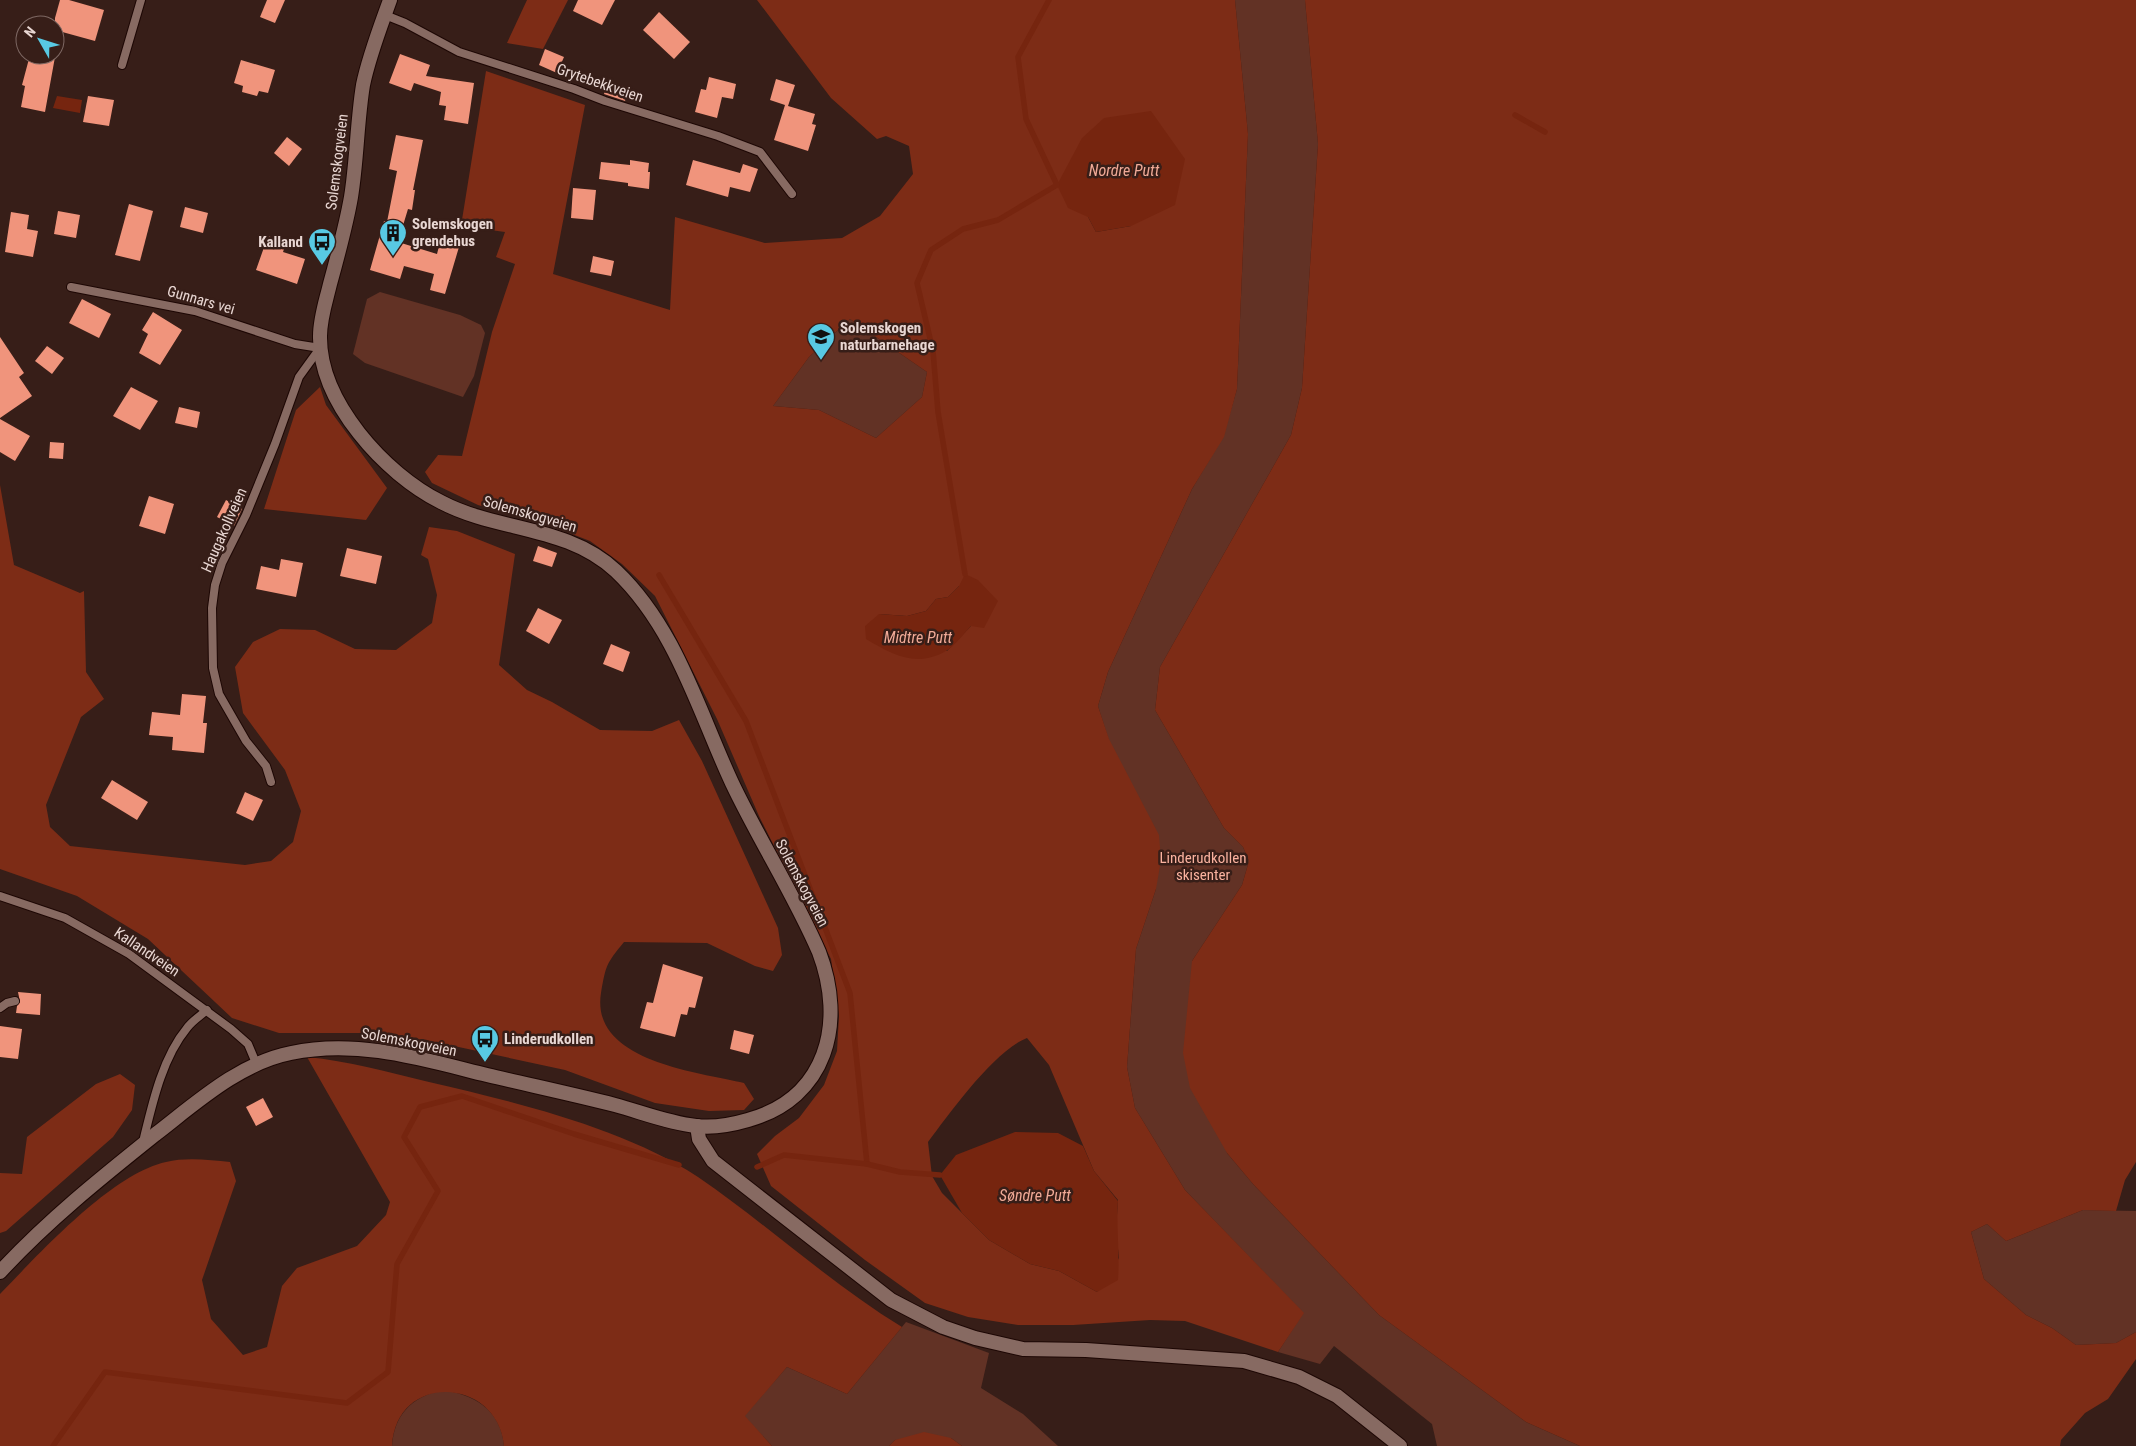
<svg xmlns="http://www.w3.org/2000/svg" width="2136" height="1446" viewBox="0 0 2136 1446" font-family="'Roboto Condensed',sans-serif">
  <style>
    .green { fill: #623225 }
    .forest { fill: #7d2c16; fill-rule: evenodd }
    .water { fill: #76250f }
    .lines { fill: none; stroke-linecap: round; stroke-linejoin: round }
    .stream { stroke: #76250f; stroke-width: 5.5 }
    .building { fill: #f0947c }
    .service-casing { stroke: #1d0704; stroke-width: 10 }
    .minor-casing { stroke: #1d0704; stroke-width: 16 }
    .tertiary-casing { stroke: #1d0704; stroke-width: 16 }
    .service { stroke: #876a62; stroke-width: 8 }
    .minor { stroke: #876a62; stroke-width: 14 }
    .tertiary { stroke: #876a62; stroke-width: 14 }
    .labels { text-anchor: middle; stroke-width: 5; stroke-linejoin: round; paint-order: stroke }
    .street-label { font-size: 15px; fill: #e9d7d3; stroke: #371e18 }
    .poi-label { font-size: 15px; font-weight: bold; fill: #e9d7d3; stroke: #371e18; text-anchor: start }
    .park-label { font-size: 15px; fill: #fab29f; stroke: #371e18 }
    .water-label { font-size: 16px; font-style: italic; fill: #f1aa97; stroke: #371e18 }
  </style>
  <rect width="100%" height="100%" fill="#371e18"/>
  <g class="green">
    <path d="M1235,0H1305L1318,144L1302,388L1291,435L1160,667L1155,710L1224,828L1243,847L1249,861L1242,885L1192,961L1227,1153L1253,1184L1379,1315L1526,1422L1580,1446H1437L1432,1424L1334,1346L1320,1364L1278,1352L1303,1313L1185,1190L1135,1108L1127,1067L1136,949L1156,889L1098,706L1108,672L1192,489L1223,437L1237,389L1248,134Z"/>
    <path d="M380,292L460,315L481,325L485,333L474,376L463,397L365,363L353,354L367,299Z"/>
    <path d="M850,319L927,372L922,397L876,438L819,410L773,406L809,357Z"/>
    <path d="M2083,1210L2136,1211V1332L2116,1343L2076,1345L2052,1328L2026,1315L1984,1279L1971,1232L1987,1224L2006,1241Z"/>
    <path d="M906,1322L989,1353L981,1388L1023,1414L1058,1446H962L951,1438L895,1440L889,1446H772L744,1416L787,1367L847,1394Z"/>
    <path d="M441,1390C474,1394 501,1410 504,1446H392C394,1415 411,1398 441,1390Z"/>
  </g>
  <g class="forest">
    <path d="M527,0H568L543,49L507,43Z"/>
    <path d="M757,0H1235L1248,134L1237,389L1224,437L1192,489L1108,672L1098,706L1109,739L1159,835L1161,860L1156,889L1136,949L1127,1067L1135,1108L1185,1190L1304,1313L1278,1352L1185,1321L1150,1320L1073,1325H1018L968,1317L925,1303L865,1260L771,1186L757,1154L775,1136L799,1118L824,1085L837,1051L839,1016L831,959L759,816L717,719L655,596L622,564L590,541L554,527L478,505L432,483L425,472L438,455L462,456L492,332L515,264L496,257L505,232L461,226L486,71L585,105L553,274L670,310L675,217L765,243L842,238L880,216L913,174L909,146L886,136L877,139L831,98ZM1088,217L1131,226L1096,232ZM850,319L927,372L922,397L876,438L819,410L773,406L809,357ZM959,586L971,626L947,651L879,614L907,616L926,611L936,599L948,597ZM1027,1038L1049,1065L1094,1171L1118,1200L1116,1230L1119,1258L1097,1292L1059,1271L1030,1264L989,1240L942,1193L932,1176L928,1142C950,1113 994,1051 1027,1038Z"/>
    <path d="M1305,0H2136V1162L2125,1180L2116,1211L2083,1210L2006,1241L1987,1224L1971,1232L1984,1279L2026,1315L2052,1328L2076,1345L2116,1343L2136,1332V1359L2108,1399L2085,1413L2061,1440L2060,1446H1580L1526,1422L1379,1315L1253,1184L1227,1153L1190,1088L1183,1053L1192,961L1242,885L1249,861L1243,847L1224,828L1155,710L1160,667L1291,435L1302,388L1318,144Z"/>
    <path d="M320,387L326,405L387,488L366,520L264,509L296,410Z"/>
    <path d="M0,485L14,565L80,593L84,591L86,672L104,699L81,717L46,805L50,827L70,846L245,865L271,861L293,842L301,811L285,770L243,713L235,667L253,642L280,629L315,630L355,649L396,650L432,623L437,595L428,559L421,555L429,527L457,531L515,554L499,665L527,690L552,702L600,730L652,731L679,720L702,761L778,928L782,955L773,971L755,966L707,943L624,942C606,964 606,965 601,993C590,1061 697,1072 744,1083L754,1099L744,1110L709,1111L655,1103L565,1070L440,1043L383,1033H279L232,1018L148,939L77,896L0,869Z"/>
    <path d="M307,1057C348,1061 388,1072 429,1082C515,1102 624,1128 698,1177C768,1225 830,1283 902,1327L847,1394L787,1367L745,1416L772,1446H504C498,1377 396,1371 392,1446H0V1294C39,1254 111,1174 166,1162C186,1157 210,1160 230,1162L236,1181L202,1280L211,1319L243,1355L267,1347L282,1286L297,1268L357,1246L386,1215L390,1202Z"/>
    <path d="M120,1074L135,1085L132,1110L113,1137L6,1231L0,1233V1173L22,1174L27,1137L96,1084Z"/>
    <path d="M924,1432L951,1438L962,1446H889L895,1440Z"/>
  </g>
  <g class="water">
    <path d="M57,96L82,100L80,113L53,108Z"/>
    <path d="M1151,111L1185,159L1175,205L1131,226L1096,232L1088,217L1068,208L1057,185L1082,138L1104,118Z"/>
    <path d="M965,574L978,580L998,601L984,628L971,626C964,633 955,646 946,651C916,668 893,655 866,639L865,626L879,614L907,616L926,611L936,599L948,597L959,586Z"/>
    <path d="M1015,1132L1058,1133L1083,1146L1094,1171L1118,1201C1116,1227 1120,1253 1118,1280L1097,1292L1059,1271L1030,1264L989,1240L962,1213L940,1175L956,1155Z"/>
  </g>
  <g class="lines">
    <g class="stream">
      <path d="M1515,115L1545,132"/>
      <path d="M965,574L938,412L933,351L917,283L931,250L963,229L998,220L1057,185L1026,119L1018,57L1049,0"/>
      <path d="M659,575L746,721L850,993L867,1164"/>
      <path d="M757,1167L784,1155L867,1164L900,1172L940,1175"/>
      <path d="M53,1446L105,1372L347,1403L388,1372L397,1264L438,1191L404,1137L420,1107L462,1096L574,1134L679,1165"/>
    </g>
  </g>
  <g class="building">
    <path d="M60,0H69L104,10L95,41L55,30V18Z"/>
    <path d="M267,0H285L275,23L260,17Z"/>
    <path d="M578,0H615L602,25L573,11Z"/>
    <path d="M659,12L690,42L674,59L643,30Z"/>
    <path d="M545,49L564,57L557,73L539,65Z"/>
    <path d="M400,54L430,65L426,76L474,83L468,124L444,120L446,106L439,105L441,92L414,83L411,91L389,83Z"/>
    <path d="M30,55L55,57L45,112L21,107L25,86L22,85Z"/>
    <path d="M241,60L275,70L268,93L259,91L257,96L242,92L243,86L234,83Z"/>
    <path d="M709,77L736,84L733,99L722,97L717,118L695,112L701,89L706,90Z"/>
    <path d="M776,79L795,85L788,106L815,114L812,124L816,125L808,151L774,140L785,105L770,100Z"/>
    <path d="M608,81L629,88L625,101L604,94Z"/>
    <path d="M88,96L114,100L109,126L83,122Z"/>
    <path d="M396,135L423,140L413,190H415L412,210L408,209L398,242L437,254L440,242L459,247L445,294L430,290L434,274L404,266L400,279L370,270L384,221L387,222L397,171L389,169Z"/>
    <path d="M287,137L302,149L289,166L274,153Z"/>
    <path d="M630,160L649,163L648,172H650L649,189L628,186V183L599,179L601,162L630,165Z"/>
    <path d="M693,160L740,173L743,164L758,169L750,192L730,187L728,197L686,185Z"/>
    <path d="M573,188L596,190L593,220L571,218Z"/>
    <path d="M129,204L153,211L140,261L115,255Z"/>
    <path d="M185,207L208,213L203,233L180,227Z"/>
    <path d="M58,211L80,215L76,238L54,234Z"/>
    <path d="M11,212L29,215L27,229L38,231L33,257L5,252Z"/>
    <path d="M268,236L286,243L283,252L305,259L297,284L256,270Z"/>
    <path d="M593,256L614,261L611,276L590,272Z"/>
    <path d="M82,299L111,314L99,338L69,323Z"/>
    <path d="M153,312L182,330L160,365L139,353L148,334L142,330Z"/>
    <path d="M0,337L24,373L19,377L32,396L0,418Z"/>
    <path d="M47,346L64,358L52,374L35,361Z"/>
    <path d="M131,387L158,401L140,430L113,416Z"/>
    <path d="M179,407L200,412L197,428L175,423Z"/>
    <path d="M0,419L30,436L15,461L0,452Z"/>
    <path d="M50,442L64,443L63,459L49,458Z"/>
    <path d="M149,496L174,504L165,534L139,526Z"/>
    <path d="M226,500L242,509L234,526L217,517Z"/>
    <path d="M538,546L557,553L552,567L533,561Z"/>
    <path d="M347,548L382,556L376,584L340,576Z"/>
    <path d="M281,559L303,563L296,597L256,589L261,566L279,570Z"/>
    <path d="M538,608L562,620L549,644L526,631Z"/>
    <path d="M611,644L630,652L623,672L603,664Z"/>
    <path d="M182,694L206,696L203,723H207L204,753L172,750L173,737L149,735L152,712L180,715Z"/>
    <path d="M112,780L148,802L137,820L101,798Z"/>
    <path d="M245,792L263,800L253,821L236,813Z"/>
    <path d="M663,964L703,977L695,1008L689,1007L687,1015L681,1014L675,1037L640,1028L647,1002L653,1003Z"/>
    <path d="M18,992L41,994L40,1015L16,1013L17,1006L20,1002Z"/>
    <path d="M0,1026L22,1029L18,1059L0,1057Z"/>
    <path d="M734,1030L754,1035L749,1054L730,1049Z"/>
    <path d="M263,1098L273,1117L256,1126L246,1107Z"/>
  </g>
  <g class="lines">
    <defs>
      <g id="service">
        <path d="M385,15L405,23L459,52L574,89L605,101L718,136L760,152L792,194"/>
        <path d="M122,65L141,0"/>
        <path d="M71,287L195,311L295,344L320,348"/>
        <path d="M271,782L266,766L246,741L219,694L213,668L212,608L215,585L222,563L246,515L275,444L299,377L320,348"/>
        <path d="M0,896L65,918L129,954L231,1029L248,1044L256,1063"/>
        <path d="M0,1008L7,1003L15,1001"/>
        <path d="M143,1142C152,1105 162,1058 187,1028C192,1021 200,1016 207,1010"/>
      </g>
      <path id="minor" d="M697,1126L699,1139L713,1161L891,1300L943,1327L975,1338L1023,1349L1086,1350L1244,1361L1299,1377L1337,1396L1400,1446"/>
      <path id="tertiary" d="M0,1272C48,1220 102,1177 157,1133C197,1102 240,1063 291,1053C358,1039 422,1059 487,1075C529,1085 572,1094 615,1105C641,1112 668,1123 696,1126C713,1128 731,1125 748,1120C827,1098 846,1023 819,952C794,894 759,840 732,783C698,710 676,628 616,571C567,525 498,532 441,502C385,474 319,402 320,336C320,318 326,301 330,284C338,255 346,226 351,197C357,160 357,122 363,85C369,56 380,28 390,0"/>
    </defs>
    <use href="#service" class="service-casing"/>
    <use href="#minor" class="minor-casing"/>
    <use href="#tertiary" class="tertiary-casing"/>
    <use href="#service" class="service"/>
    <use href="#minor" class="minor"/>
    <use href="#tertiary" class="tertiary"/>
  </g>
  <defs>
    <symbol id="building-pin" viewBox="-11 -11 22 30"><path d="M0 17L-7.5 6A9.5 9.5 0 1 1 7.5 6Z" fill="#58c9e3" stroke="#371e18"/><path d="M-4-6H4V6H1V3H-1V6H-4ZM-2.5-4.3h1.7v1.8h-1.7ZM.8-4.3h1.7v1.8H.8ZM-2.5-1h1.7V.8h-1.7ZM.8-1h1.7V.8H.8Z" fill="#111"/></symbol>
    <symbol id="bus-pin" viewBox="-11 -11 22 30"><path d="M0 17L-7.5 6A9.5 9.5 0 1 1 7.5 6Z" fill="#58c9e3" stroke="#371e18"/><path d="M-5-6H5V4H4V6H2V4H-2V6H-4V4H-5ZM-3.5-4V0h7V-4ZM-3.5 1.2v1.5H-2V1.2ZM2 1.2v1.5H3.5V1.2Z" fill="#111"/></symbol>
    <symbol id="school-pin" viewBox="-11 -11 22 30"><path d="M0 17L-7.5 6A9.5 9.5 0 1 1 7.5 6Z" fill="#58c9e3" stroke="#371e18"/><path d="M0-5L7-2L0 1L-7-2ZM-4 1L0 2.5L4 1V4Q0 6-4 4Z" fill="#111"/></symbol>
  </defs>
  <g fill-rule="evenodd">
    <use href="#building-pin" x="377" y="217" width="32" height="43"/>
    <use href="#bus-pin" x="306" y="226" width="32" height="43"/>
    <use href="#school-pin" x="805" y="321" width="32" height="43"/>
    <use href="#bus-pin" x="469" y="1023" width="32" height="43"/>
  </g>
  <g class="labels">
    <g class="street-label">
      <text transform="translate(600 83) rotate(19)" y="5">Grytebekkveien</text>
      <text transform="translate(337 162) rotate(-83)" y="5">Solemskogveien</text>
      <text transform="translate(201 300) rotate(16)" y="5">Gunnars vei</text>
      <text transform="translate(530 514) rotate(16)" y="5">Solemskogveien</text>
      <text transform="translate(224 530) rotate(-66)" y="5">Haugakollveien</text>
      <text transform="translate(802 883) rotate(62)" y="5">Solemskogveien</text>
      <text transform="translate(147 952) rotate(34)" y="5">Kallandveien</text>
      <text transform="translate(409 1042) rotate(11)" y="5">Solemskogveien</text>
    </g>
    <g class="poi-label">
      <text x="412" y="229">Solemskogen<tspan x="412" dy="17">grendehus</tspan></text>
      <text x="303" y="247" text-anchor="end">Kalland</text>
      <text x="840" y="333">Solemskogen<tspan x="840" dy="17">naturbarnehage</tspan></text>
      <text x="504" y="1044">Linderudkollen</text>
    </g>
    <g class="park-label">
      <text x="1203" y="863">Linderudkollen<tspan x="1203" dy="17">skisenter</tspan></text>
    </g>
    <g class="water-label">
      <text x="1124" y="176">Nordre Putt</text>
      <text x="918" y="643">Midtre Putt</text>
      <text x="1035" y="1201">Søndre Putt</text>
    </g>
  </g>
  <g transform="translate(40 40) rotate(309)"><circle r="24" fill="#371e18" stroke="#7e6863"/>
  <path d="M0-4L9 19L0 12L-9 19Z" fill="#58c9e3"/>
  <text y="-8" font-size="14" font-weight="bold" text-anchor="middle" fill="#e9d7d3">N</text>
  </g>
</svg>
